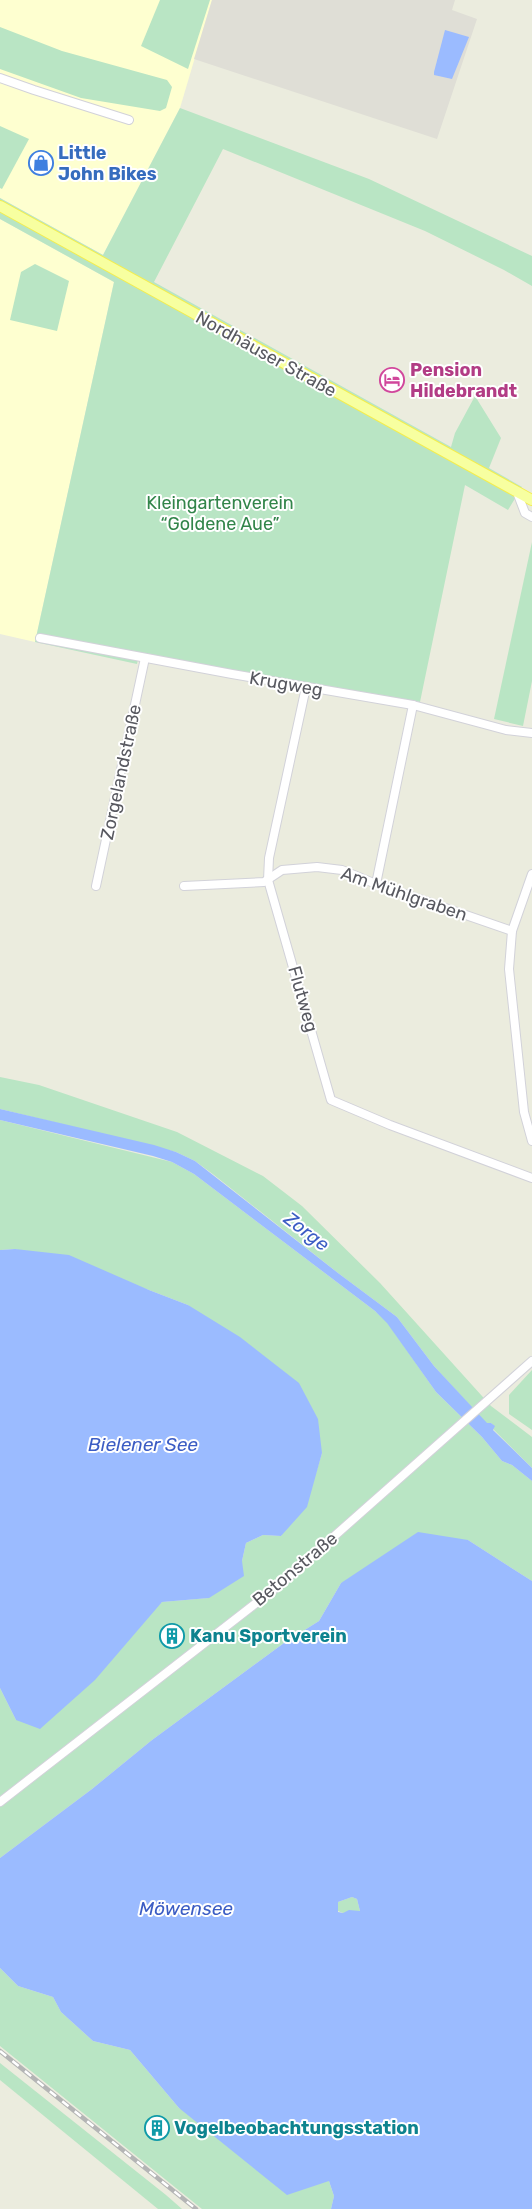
<svg xmlns="http://www.w3.org/2000/svg" width="532" height="2209" viewBox="0 0 532 2209" font-family="Rubik,sans-serif">
  <style>
    .commercial { fill: #feffd0 }
    .industrial { fill: #dfded6 }
    .green { fill: #b9e5c4 }
    .water { fill: #9bbbff; fill-rule: evenodd }
    .lines { fill: none; stroke-linecap: round; stroke-linejoin: round }
    .minor-casing { stroke: #d2d2d9; stroke-width: 10 }
    .major-casing { stroke: #f4ee4e; stroke-width: 12 }
    .minor { stroke: #fff; stroke-width: 8 }
    .major { stroke: #f7ffa0; stroke-width: 10 }
    .rail-casing { stroke: #b4b5b5; stroke-width: 4.5 }
    .rail { stroke: #fff; stroke-width: 2.5; stroke-dasharray: 8; stroke-linecap: butt }
    .labels { text-anchor: middle; stroke-width: 4; stroke-linejoin: round; paint-order: stroke }
    .shop-label { font-size: 18px; font-weight: bold; fill: #366cbe; stroke: #fff; text-anchor: start }
    .street-label { font-size: 18px; fill: #585960; stroke: #fff }
    .hotel-label { font-size: 18px; font-weight: bold; fill: #b23c85; stroke: #fff; text-anchor: start }
    .park-label { font-size: 18px; fill: #32854a; stroke: #fff }
    .culture-label { font-size: 18px; font-weight: bold; fill: #0d838f; stroke: #fff; text-anchor: start }
    .water-label { font-size: 19px; font-style: italic; fill: #3c5dc4; stroke: #fff }
  </style>
  <rect width="100%" height="100%" fill="#ebecde"/>
  <g class="commercial">
    <path d="M0,0H212L180,108L103,255L0,198Z"/>
    <path d="M0,219L114,282L35,642L0,634Z"/>
  </g>
  <path class="industrial" d="M212,0H455L452,10L477,19L437,139L194,59Z"/>
  <g class="green">
    <path d="M160,0H210L188,69L141,46Z"/>
    <path d="M0,27L62,51L167,80L172,87L166,108L160,111L81,98L0,69Z"/>
    <path d="M180,108L369,179L532,256V286L504,270L425,231L223,149L154,282L451,447L455,433L475,396L501,438L489,468L522,487L508,510L465,485L420,702L139,654L137,664L35,642L114,282L0,219V198L103,255Z"/>
    <path d="M0,126L29,139L2,189L0,188Z"/>
    <path d="M35,264L69,281L57,331L10,320L21,272Z"/>
    <path d="M532,542V681L523,726L494,719Z"/>
    <path d="M0,1077L39,1085L177,1132L263,1176L302,1206L380,1283L491,1406L532,1437V1468L493,1429L494,1426L491,1423L487,1424L434,1366L397,1317L338,1273L214,1175L195,1161L176,1152L0,1109Z"/>
    <path d="M0,1120L172,1162L194,1174L375,1311L387,1322L436,1392L482,1437L502,1461L512,1465L532,1481V1581L468,1540L341,1583L319,1621L284,1643L152,1740L92,1789L0,1858V1688L16,1720L162,1602L208,1598L242,1561L246,1543L263,1535L281,1536L316,1473L322,1453L188,1305L149,1290L15,1249L0,1250Z"/>
    <path d="M532,1370V1430L509,1414V1395Z"/>
    <path d="M352,1897L357,1899L360,1911L343,1913L338,1911V1902Z"/>
    <path d="M0,1968L18,1986L53,1997L61,2012L93,2041L130,2050L179,2108L329,2181L334,2196L331,2209H202L0,2046Z"/>
    <path d="M0,2063L166,2195L182,2209H158L0,2080Z"/>
  </g>
  <g class="water">
    <path d="M445,30L469,37L452,79L434,75V72Z"/>
    <path d="M0,1109L154,1145L176,1152L195,1161L338,1273L397,1317L434,1366L487,1423H491L495,1426L493,1430L532,1468V1481L512,1465L502,1461L482,1437L436,1392L387,1323L375,1311L194,1174L172,1162L153,1156L0,1120Z"/>
    <path d="M15,1249L69,1255L149,1290L188,1305L240,1337L299,1383L318,1419L322,1453L307,1507L281,1536L263,1535L246,1543L242,1561L244,1576L209,1598L162,1602L95,1680L40,1729L16,1720L0,1688V1250Z"/>
    <path d="M418,1532L468,1540L532,1581V2209H331L334,2196L329,2181L287,2195L179,2108L130,2050L93,2041L61,2012L53,1997L18,1986L0,1968V1858L92,1789L152,1740L284,1643L319,1621L341,1583ZM352,1897L357,1899L360,1911L349,1910L343,1913L338,1912V1902Z"/>
  </g>
  <g class="lines">
    <defs>
      <g id="minor">
        <path d="M0,78L34,90L129,120"/>
        <path d="M517,492L525,513L532,517"/>
        <path d="M40,638L232,674L413,705L506,730L532,733"/>
        <path d="M306,687L269,858L268,880L331,1100L390,1125L532,1178"/>
        <path d="M532,874L512,931L509,969L524,1112L532,1141"/>
        <path d="M376,884L413,705"/>
        <path d="M96,886L145,658"/>
        <path d="M184,886L264,882L282,870L317,867L342,870L376,884L512,931"/>
        <path d="M0,1802L278,1586L532,1361"/>
      </g>
      <path id="major" d="M0,206L532,500"/>
    </defs>
    <use href="#minor" class="minor-casing"/>
    <use href="#major" class="major-casing"/>
    <use href="#minor" class="minor"/>
    <use href="#major" class="major"/>
    <defs>
      <path id="rail" d="M0,2051L196,2209"/>
    </defs>
    <use href="#rail" class="rail-casing"/>
    <use href="#rail" class="rail"/>
  </g>
  <defs>
    <symbol id="shop-ring" viewBox="-11 -11 22 22"><circle r="9.5" fill="#fff" stroke="#3f7fe0" stroke-width="1.5"/><path d="M-5-2.5h2.3a2.7 3.5 0 0 1 5.4 0H5L5.5 6h-11ZM-1.5-2.5h3a1.5 2.3 0 0 0-3 0Z" fill="#3f7fe0"/></symbol>
    <symbol id="hotel-ring" viewBox="-11 -11 22 22"><circle r="9.5" fill="#fff" stroke="#d1479c" stroke-width="1.5"/><path d="M-6-4.5h1.5V1H6V5H4.5V3h-9V5H-6ZM-4 0a1.8 1.8 0 1 1 3.6 0ZM.5 0V-2.5h3Q6-2.5 6 0Z" fill="#d1479c"/></symbol>
    <symbol id="building-ring" viewBox="-11 -11 22 22"><circle r="9.5" fill="#fff" stroke="#0f9aa8" stroke-width="1.5"/><path d="M-4-6H4V6H1V3H-1V6H-4ZM-2.5-4.3h1.7v1.8h-1.7ZM.8-4.3h1.7v1.8H.8ZM-2.5-1h1.7V.8h-1.7ZM.8-1h1.7V.8H.8Z" fill="#0f9aa8"/></symbol>
  </defs>
  <g fill-rule="evenodd">
    <use href="#shop-ring" x="27" y="149" width="28" height="28"/>
    <use href="#hotel-ring" x="378" y="366" width="28" height="28"/>
    <use href="#building-ring" x="158" y="1622" width="28" height="28"/>
    <use href="#building-ring" x="143" y="2114" width="28" height="28"/>
  </g>
  <g class="labels">
    <g class="shop-label">
      <text x="58" y="159">Little<tspan x="58" dy="21">John Bikes</tspan></text>
    </g>
    <g class="street-label">
      <text transform="translate(266 354) rotate(29)" y="6">Nordhäuser Straße</text>
      <text transform="translate(286 684) rotate(10)" y="6">Krugweg</text>
      <text transform="translate(121 772) rotate(-78)" y="6">Zorgelandstraße</text>
      <text transform="translate(404 894) rotate(19)" y="6">Am Mühlgraben</text>
      <text transform="translate(303 999) rotate(74)" y="6">Flutweg</text>
      <text transform="translate(295 1569) rotate(-40)" y="6">Betonstraße</text>
    </g>
    <g class="hotel-label">
      <text x="410" y="376">Pension<tspan x="410" dy="21">Hildebrandt</tspan></text>
    </g>
    <g class="park-label">
      <text x="220" y="509">Kleingartenverein<tspan x="220" dy="21">“Goldene Aue”</tspan></text>
    </g>
    <g class="culture-label">
      <text x="190" y="1642">Kanu Sportverein</text>
      <text x="174" y="2134">Vogelbeobachtungsstation</text>
    </g>
    <g class="water-label">
      <text transform="translate(307 1231) rotate(37)" y="7">Zorge</text>
      <text x="143" y="1451">Bielener See</text>
      <text x="186" y="1915">Möwensee</text>
    </g>
  </g>
</svg>
